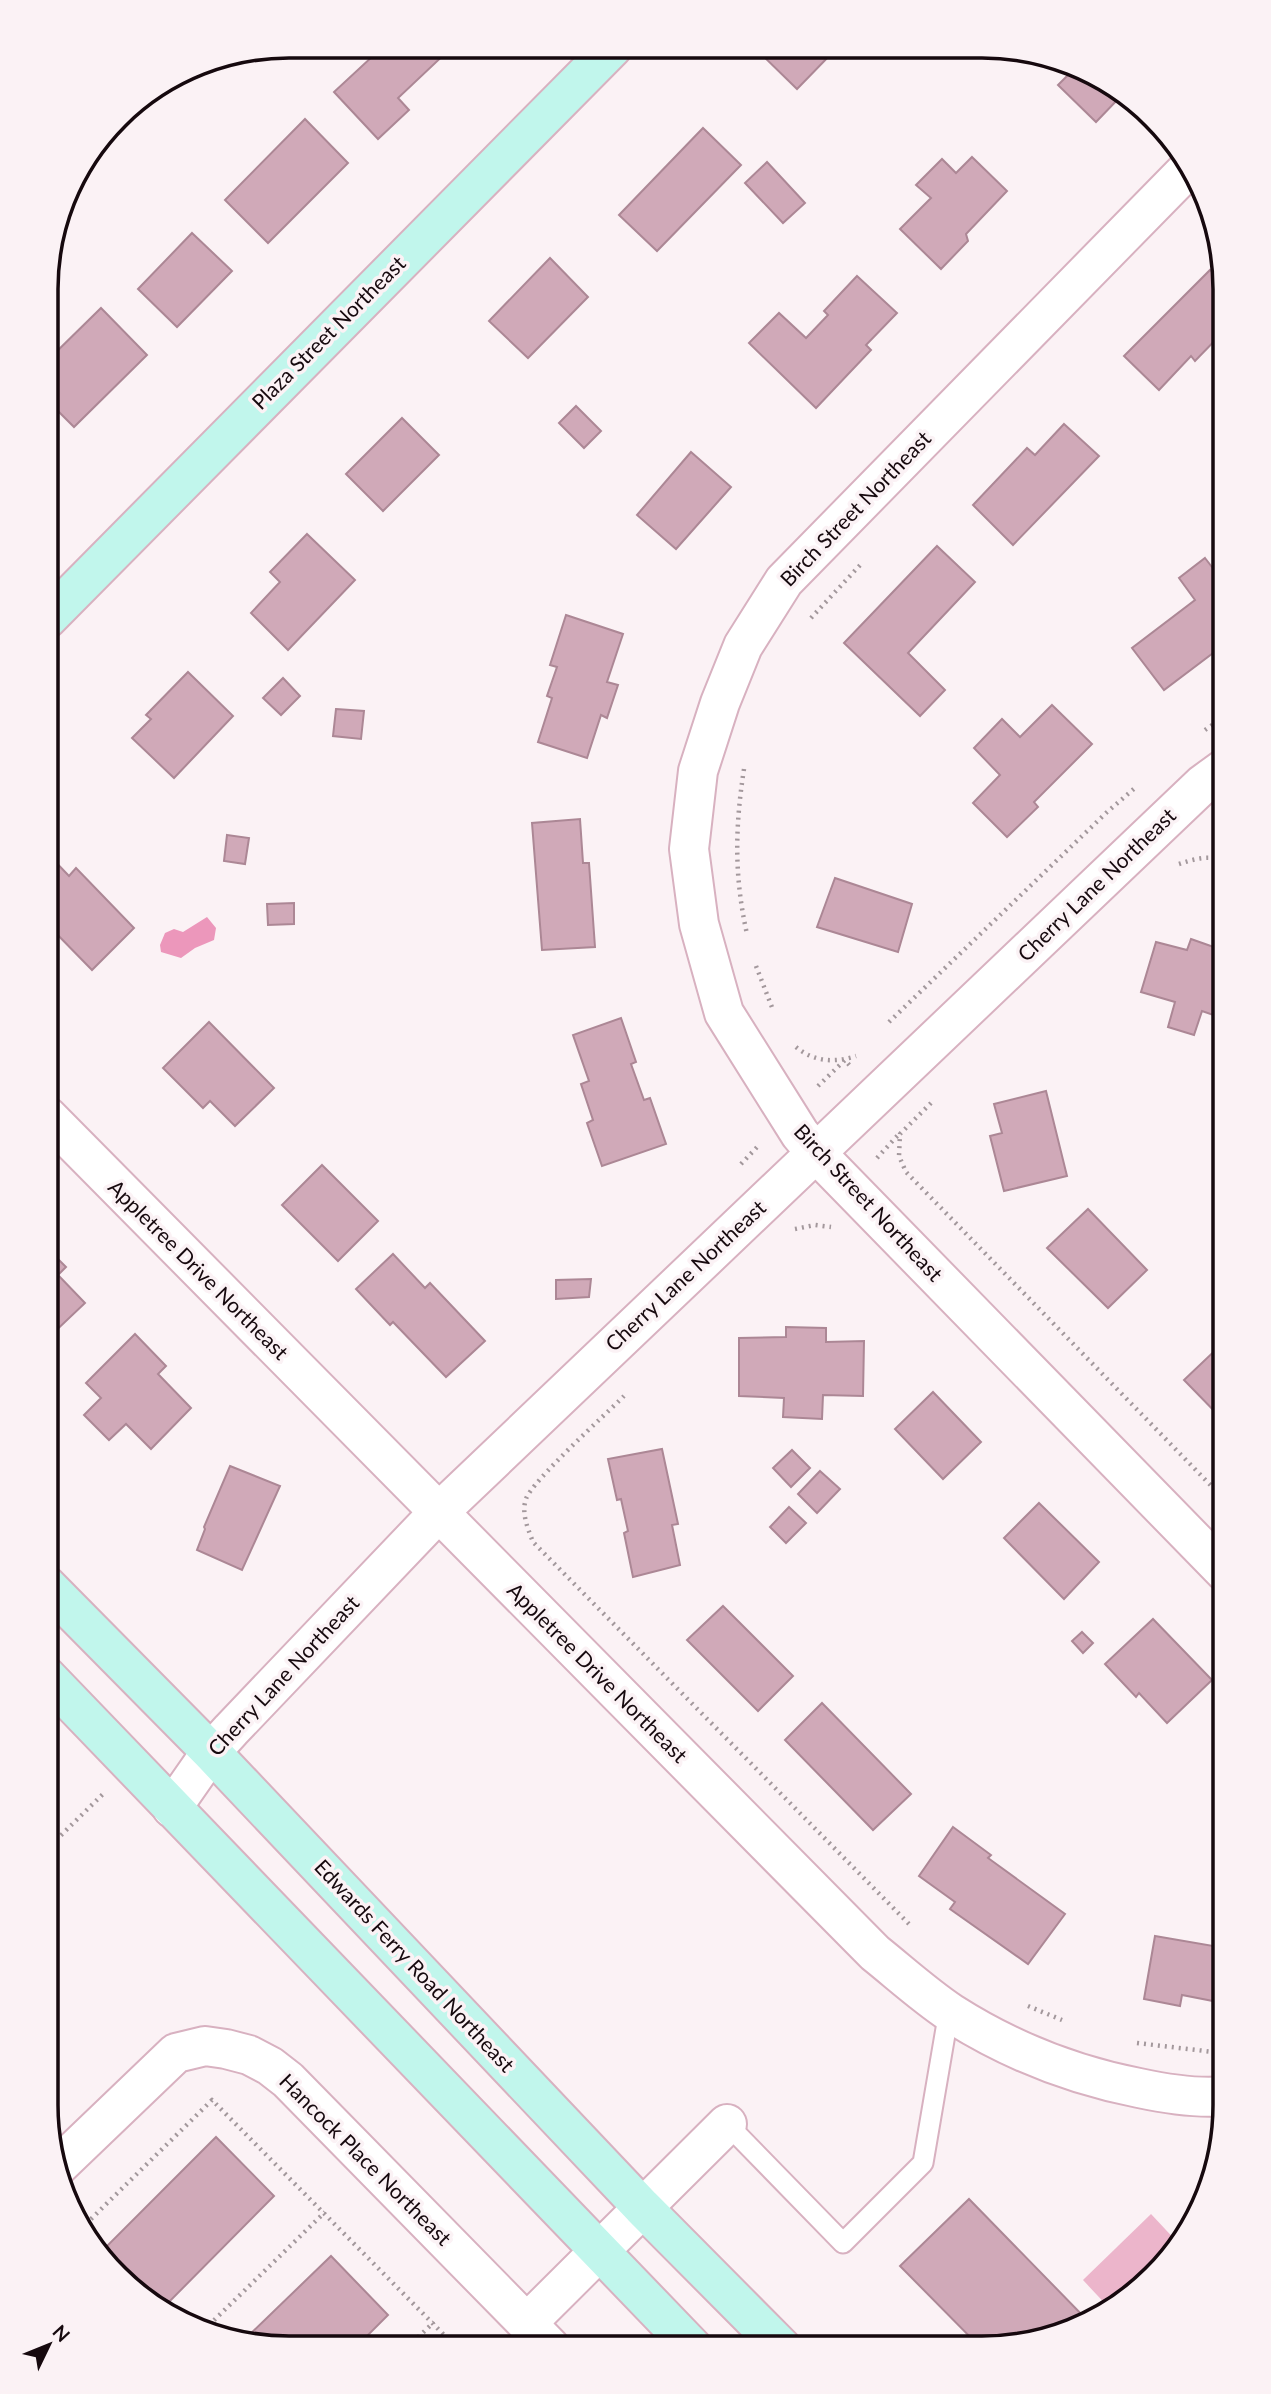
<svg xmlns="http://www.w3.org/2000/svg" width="1271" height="2394" viewBox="0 0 1271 2394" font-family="Lato,sans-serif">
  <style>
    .green { fill: #ecb5cb }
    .water { fill: #ec97bb }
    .building { fill: #d0a9b8; stroke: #ac8795; stroke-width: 2 }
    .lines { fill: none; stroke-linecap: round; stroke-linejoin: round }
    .service-casing { stroke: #d8b1c0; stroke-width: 23 }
    .minor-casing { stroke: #d8b1c0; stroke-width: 42 }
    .secondary-casing { stroke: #d8b1c0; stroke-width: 42 }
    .path { stroke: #a3989c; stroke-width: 4.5; stroke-dasharray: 2 5; stroke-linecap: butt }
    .service { stroke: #fff; stroke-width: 19 }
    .minor { stroke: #fff; stroke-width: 38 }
    .secondary { stroke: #c1f6ec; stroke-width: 38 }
    .labels { text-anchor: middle; stroke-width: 7; stroke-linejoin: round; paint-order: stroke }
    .street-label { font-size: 21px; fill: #16090e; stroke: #fbf2f5 }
    .rim { fill: none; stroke: #16090e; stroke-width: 3.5 }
  </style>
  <rect width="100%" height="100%" fill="#fbf2f5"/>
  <path class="green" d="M1151,2214L1180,2245L1175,2254L1118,2307L1111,2310L1083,2280Z"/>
  <path class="water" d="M207,917L216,928L214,940L195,948L181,958L161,952L160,945L165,933L174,929L183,932Z"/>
  <g class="building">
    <path d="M366,46H446L449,50L398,98L409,110L378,139L334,92L374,55Z"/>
    <path d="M761,48L836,49L797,89L758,51Z"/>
    <path d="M1072,71L1121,96L1096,122L1058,85Z"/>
    <path d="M305,119L348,163L268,243L225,200Z"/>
    <path d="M703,128L741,165L657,251L619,215Z"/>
    <path d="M972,157L1007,191L966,234L968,241L941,269L900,229L931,198L916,185L942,159L956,173Z"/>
    <path d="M767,162L805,203L783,223L745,183Z"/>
    <path d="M192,233L232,271L177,327L138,289Z"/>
    <path d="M550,258L588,297L528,358L489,321Z"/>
    <path d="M1210,270L1221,280L1224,277L1225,330L1195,361L1191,356L1159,390L1124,356Z"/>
    <path d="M857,276L897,313L866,345L871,350L816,408L749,343L779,313L806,338L828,315L824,311Z"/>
    <path d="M101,308L147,355L74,427L47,400V361Z"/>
    <path d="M576,406L601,431L584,448L559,423Z"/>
    <path d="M402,418L439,455L383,511L346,474Z"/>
    <path d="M1064,424L1099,456L1013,545L973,505L1027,448L1035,455Z"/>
    <path d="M691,452L731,487L676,549L637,515Z"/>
    <path d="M307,534L355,580L288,650L251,613L280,582L270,572Z"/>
    <path d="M937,546L975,582L908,653L945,690L920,716L844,643Z"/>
    <path d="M1205,558L1225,584V644L1164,690L1132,648L1195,600L1179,578Z"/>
    <path d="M566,615L623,634L607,682L618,685L607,718L601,715L587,758L538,742L552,698L547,696L557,667L550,665Z"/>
    <path d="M188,672L233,716L174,778L132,738L151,719L146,715Z"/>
    <path d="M283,678L300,696L281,715L263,698Z"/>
    <path d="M1052,705L1092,744L1034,802L1038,807L1007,837L973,803L1000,775L974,748L1002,719L1020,737Z"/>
    <path d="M336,709L364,711L361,739L333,736Z"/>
    <path d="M580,819L583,863H589L595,947L542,950L532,823Z"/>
    <path d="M227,835L249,838L245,864L224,861Z"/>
    <path d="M47,853L69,876L76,868L134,928L92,970L47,924Z"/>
    <path d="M835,878L912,904L898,952L817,927Z"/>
    <path d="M294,903V924L268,925L267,904Z"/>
    <path d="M1191,939L1225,951V1019L1202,1011L1194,1035L1168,1027L1175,1002L1141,992L1156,942L1187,950Z"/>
    <path d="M621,1018L636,1062L631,1064L644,1100L650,1098L666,1144L602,1166L587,1123L593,1120L581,1084L589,1081L573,1035Z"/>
    <path d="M209,1022L274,1088L235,1126L210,1101L203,1108L163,1068Z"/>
    <path d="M1046,1091L1067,1176L1004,1191L990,1136L1002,1133L994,1104Z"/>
    <path d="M322,1165L378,1221L338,1261L282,1205Z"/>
    <path d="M1088,1209L1147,1270L1108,1308L1047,1248Z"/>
    <path d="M46,1247L66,1267L58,1275L85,1303L46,1340Z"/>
    <path d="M393,1254L425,1288L430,1283L485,1341L446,1377L393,1322L390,1325L356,1289Z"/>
    <path d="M591,1279L589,1297L556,1299V1280Z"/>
    <path d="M786,1327L826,1328V1342L864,1341L863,1396L823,1395L822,1419L783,1417L784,1398L739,1396V1338L786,1337Z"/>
    <path d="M135,1334L166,1366L158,1374L191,1408L151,1449L126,1424L109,1440L84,1415L101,1398L86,1383Z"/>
    <path d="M1225,1341V1422L1184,1380Z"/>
    <path d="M933,1392L981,1442L943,1479L895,1429Z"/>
    <path d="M662,1449L678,1524L672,1525L680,1565L633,1577L624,1533L628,1531L621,1499L617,1500L608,1459Z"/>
    <path d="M792,1450L810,1468L791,1487L773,1468Z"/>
    <path d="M230,1466L280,1486L242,1570L197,1550L205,1529L204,1527Z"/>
    <path d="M820,1471L840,1489L817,1513L798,1494Z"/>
    <path d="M1039,1503L1099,1562L1064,1599L1004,1538Z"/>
    <path d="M789,1507L806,1523L786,1543L770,1527Z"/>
    <path d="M723,1606L793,1676L758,1711L687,1640Z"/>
    <path d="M1153,1619L1212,1680L1167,1723L1139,1693L1136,1697L1105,1664Z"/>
    <path d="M1082,1632L1093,1643L1083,1653L1072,1641Z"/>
    <path d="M822,1703L911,1794L873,1830L785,1740Z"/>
    <path d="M953,1827L991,1855L988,1858L1065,1914L1028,1964L950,1909L955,1902L919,1876Z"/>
    <path d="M1155,1936L1225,1948L1223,2003L1182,1995L1180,2006L1144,1999Z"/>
    <path d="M216,2137L274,2196L161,2310L129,2288L103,2250Z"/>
    <path d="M969,2199L1089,2322L1060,2336L981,2348L900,2266Z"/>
    <path d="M331,2256L388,2315L356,2347L257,2346L242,2342Z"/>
  </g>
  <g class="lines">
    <defs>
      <path id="service" d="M727,2124L843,2243L923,2163L949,2011"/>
      <g id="minor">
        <path d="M1186,171L784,581L743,646L720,703L698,771L689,849L699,924L724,1013L800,1134L816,1153L1225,1572"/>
        <path d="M47,1116L875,1953C900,1973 924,1995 951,2013C1009,2050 1072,2075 1139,2088C1167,2094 1197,2099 1225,2096"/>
        <path d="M172,1808L211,1752L231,1730L438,1513L1203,784L1225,768"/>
        <path d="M56,2168L176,2053L205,2046L226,2049L249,2055L270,2066L288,2080L550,2347"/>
        <path d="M527,2323L727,2124"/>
      </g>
      <g id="secondary">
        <path d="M47,619L612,48"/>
        <path d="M46,1585L211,1752L642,2207L782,2348"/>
        <path d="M46,1676L693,2348"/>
      </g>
    </defs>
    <use href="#service" class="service-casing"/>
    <use href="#minor" class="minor-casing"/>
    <use href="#secondary" class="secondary-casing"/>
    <g class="path">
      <path d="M811,618L862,563"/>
      <path d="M1205,730L1225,716"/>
      <path d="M744,769C735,827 734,876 747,934"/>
      <path d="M1179,864C1194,859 1211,854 1225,862"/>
      <path d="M756,966L773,1010"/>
      <path d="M889,1022L1106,813L1136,787"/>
      <path d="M796,1047C814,1062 835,1063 856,1056"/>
      <path d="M818,1086L845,1060L851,1067"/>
      <path d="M931,1103L900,1134L899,1156L906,1172L1225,1500"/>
      <path d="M877,1158L899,1134"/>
      <path d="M741,1164L760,1144"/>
      <path d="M795,1229L815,1225L831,1227"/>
      <path d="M624,1396C607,1413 531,1482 526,1499C521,1513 528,1529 533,1542L909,1924"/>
      <path d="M46,1850L104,1793"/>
      <path d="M1028,2006L1062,2020"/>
      <path d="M1137,2043L1222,2053"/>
      <path d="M86,2224L212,2100L456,2347"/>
      <path d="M204,2330L325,2212"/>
      <path d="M408,2347L434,2322"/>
    </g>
    <use href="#service" class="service"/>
    <use href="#minor" class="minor"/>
    <use href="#secondary" class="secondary"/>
  </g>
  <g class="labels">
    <g class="street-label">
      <text transform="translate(329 333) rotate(-45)" y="7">Plaza Street Northeast</text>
      <text transform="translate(856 509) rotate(-46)" y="7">Birch Street Northeast</text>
      <text transform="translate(1097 885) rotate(-44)" y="7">Cherry Lane Northeast</text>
      <text transform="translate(868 1203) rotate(47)" y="7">Birch Street Northeast</text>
      <text transform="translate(198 1270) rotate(45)" y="7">Appletree Drive Northeast</text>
      <text transform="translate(686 1276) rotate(-43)" y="7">Cherry Lane Northeast</text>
      <text transform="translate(597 1673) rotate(45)" y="7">Appletree Drive Northeast</text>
      <text transform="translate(284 1676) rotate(-47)" y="7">Cherry Lane Northeast</text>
      <text transform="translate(414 1966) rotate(47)" y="7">Edwards Ferry Road Northeast</text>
      <text transform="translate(365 2160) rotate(45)" y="7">Hancock Place Northeast</text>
    </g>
  </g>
  <path d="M0 0H1271V2394H0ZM289 58H982A231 231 0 0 1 1213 289V2105A231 231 0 0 1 982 2336H289A231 231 0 0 1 58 2105V289A231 231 0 0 1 289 58Z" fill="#fbf2f5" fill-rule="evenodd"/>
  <path class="rim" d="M289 58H982A231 231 0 0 1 1213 289V2105A231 231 0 0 1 982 2336H289A231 231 0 0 1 58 2105V289A231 231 0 0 1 289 58Z"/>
  <g transform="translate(49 2345) rotate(47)" stroke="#fbf2f5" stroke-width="5" paint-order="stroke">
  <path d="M0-5L12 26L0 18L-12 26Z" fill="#16090e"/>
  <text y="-10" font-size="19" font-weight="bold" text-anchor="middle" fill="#16090e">N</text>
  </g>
</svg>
